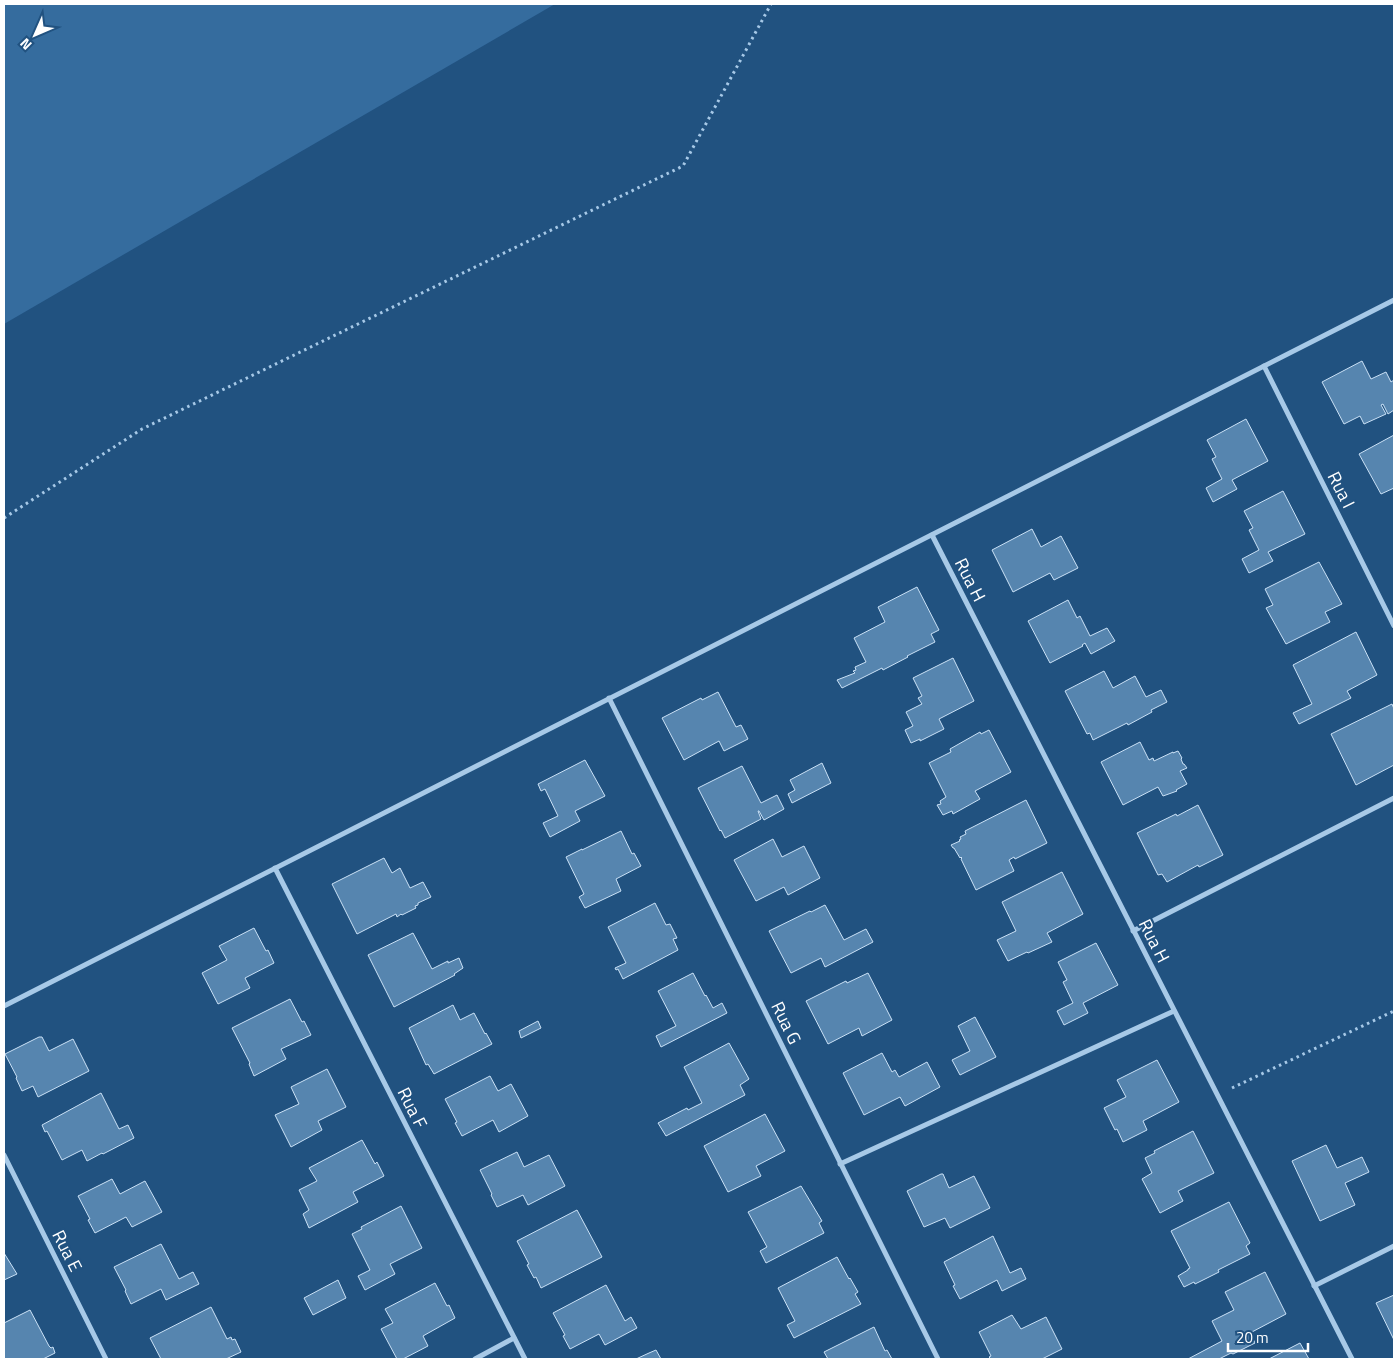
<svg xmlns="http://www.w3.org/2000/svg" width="1398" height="1363" viewBox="0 0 1398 1363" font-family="'Titillium Web',sans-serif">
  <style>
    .green { fill: #356c9e }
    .building { fill: #5685af; stroke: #cae1f6 }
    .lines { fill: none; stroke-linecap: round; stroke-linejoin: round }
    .path { stroke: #a7c9e7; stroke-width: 3; stroke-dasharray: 2.5 4; stroke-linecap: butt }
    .street { stroke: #a7c9e7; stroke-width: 5 }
    .labels { text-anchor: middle; stroke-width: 4.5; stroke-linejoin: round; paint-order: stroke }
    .street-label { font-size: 18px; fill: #fff; stroke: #215280 }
  </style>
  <rect width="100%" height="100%" fill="#215280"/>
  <path class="green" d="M4,4H555L4,324Z"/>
  <g class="building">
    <path d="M1362,361L1371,379L1386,372L1391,382L1394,380V410L1388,414L1383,404L1381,405L1386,414L1364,424L1360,416L1344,424L1322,382Z"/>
    <path d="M1246,419L1268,461L1232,480L1237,489L1213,502L1206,488L1222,479L1212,459L1216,457L1207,440Z"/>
    <path d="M1394,435V488L1381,494L1359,454Z"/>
    <path d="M1283,491L1305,534L1268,552L1273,561L1249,573L1242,559L1259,550L1249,530L1253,528L1244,511Z"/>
    <path d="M1032,529L1041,547L1061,536L1078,568L1054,580L1050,573L1013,592L992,550Z"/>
    <path d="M1319,562L1342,604L1325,612L1330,622L1286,644L1266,608L1273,605L1265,589Z"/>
    <path d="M917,587L939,630L931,634L935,642L907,656L908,657L883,670L882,668L842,688L837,680L855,673L853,671L856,670L855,667L866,662L854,638L885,622L878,607Z"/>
    <path d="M1068,600L1077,618L1080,616L1090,636L1107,628L1115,641L1091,654L1085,643L1082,645L1083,646L1050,663L1028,621Z"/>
    <path d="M1356,632L1377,675L1347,691L1351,698L1299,724L1293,713L1312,704L1293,665Z"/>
    <path d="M953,658L974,701L939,719L944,729L920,741V739L911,743L905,730L913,726L906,712L922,704L918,698L922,696L913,678Z"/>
    <path d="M1104,671L1113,688L1135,676L1146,697L1161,690L1167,702L1151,710L1152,712L1128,725L1127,723L1093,740L1090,733L1087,734L1065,691Z"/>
    <path d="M718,692L736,727L741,725L748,739L724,751L719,741L684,760L662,718L701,698L702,700Z"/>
    <path d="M1392,704L1394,709V765L1356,785L1331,734Z"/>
    <path d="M989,730L1011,772L975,791L980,799L953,814L952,811L943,815L937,805L941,804L940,801L946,797L929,763L951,752L950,749L980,732L981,734Z"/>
    <path d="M1140,742L1149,760L1153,758L1154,761L1173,752V753L1178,751L1182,758L1181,759L1183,764H1184L1187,768L1180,771L1187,784L1176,790L1177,791L1163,796L1158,787L1123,805L1101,762Z"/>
    <path d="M585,760L605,796L575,811L580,821L550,837L543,823L558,816L545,789L541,791L538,784Z"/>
    <path d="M822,763L831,783L792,803L788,794L795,790L790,780Z"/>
    <path d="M742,766L761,803L777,795L784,809L764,820L759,811H758L761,819L725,838L721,830L720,831L698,788Z"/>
    <path d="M1026,800L1047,843L1015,859L1014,857L1009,860L1014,871L976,890L961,859L962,858L961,857L960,858L954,848H953L951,845L960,841L959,840L961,839L960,837L966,834L965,831Z"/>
    <path d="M1198,805L1223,855L1199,867L1198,865L1167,882L1162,874L1158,875L1137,833L1176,814L1177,816Z"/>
    <path d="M621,831L632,854L634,853L641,866L616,879L621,891L585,908L579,897L584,894L566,857L582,849V850Z"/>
    <path d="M773,839L782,857L804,846L820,878L788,895L784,887L756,901L734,860Z"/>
    <path d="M384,858L392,873L400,868L410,888L423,882L431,897L418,903V905L415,906L416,908L402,915L401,914L397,917L396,914L357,934L332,884Z"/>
    <path d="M1062,872L1083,914L1047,933L1052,942L1028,953L1027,952L1008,961L997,940L1016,931L1002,902Z"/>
    <path d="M655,903L666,925L670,924L677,938L673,939L678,950L623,979L618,969L616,970L615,968L626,963L608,927Z"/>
    <path d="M825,905L844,940L866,929L873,942L825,967L821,958L791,973L769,931L810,911L811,912Z"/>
    <path d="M254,928L266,951L268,950L274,963L245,978L250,988L218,1004L202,973L227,960L219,946Z"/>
    <path d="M413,933L432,969L448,961V963L459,958L463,968L454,974L455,975L394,1007L368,955Z"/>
    <path d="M1096,943L1118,985L1083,1003L1088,1013L1064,1025L1057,1011L1073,1003L1063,982L1067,980L1058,962Z"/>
    <path d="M693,973L705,996L706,995L713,1008L722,1003L727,1013L661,1047L656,1036L676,1026L658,991Z"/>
    <path d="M868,973L892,1020L862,1036L859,1028L828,1044L806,1001L846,981L847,983Z"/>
    <path d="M290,999L302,1022L304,1021L311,1035L281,1049L286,1059L254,1076L249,1064L250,1063L232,1028Z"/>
    <path d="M453,1005L460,1020L474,1013L485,1034L486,1033L492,1044L434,1074L428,1064L426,1065L409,1028Z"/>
    <path d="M975,1017L996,1057L960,1075L952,1060L970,1051L958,1026Z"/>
    <path d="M538,1021L541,1028L521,1038L519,1031Z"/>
    <path d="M39,1037H42L49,1051L73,1039L89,1071L38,1097L33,1086L22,1091L16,1078L17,1077L5,1054Z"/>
    <path d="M729,1043L749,1079L740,1085L745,1095L666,1136L658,1123L687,1108L688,1110L702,1103L684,1067Z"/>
    <path d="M882,1053L892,1072L895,1070L899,1077L927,1062L940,1087L905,1106L900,1097L864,1115L843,1073Z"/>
    <path d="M1157,1060L1179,1102L1143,1121L1147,1130L1123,1142L1117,1129L1115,1130L1104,1108L1126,1097L1117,1080Z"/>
    <path d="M327,1069L346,1107L318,1121L322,1130L291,1147L275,1115L299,1104L291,1087Z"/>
    <path d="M490,1076L498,1091L511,1084L528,1116L499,1132L493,1120L462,1136L455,1123L457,1122L445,1099Z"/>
    <path d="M101,1093L119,1129L128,1125L134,1138L103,1154L102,1153L87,1161L82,1150L62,1160L47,1131L45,1132L42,1125Z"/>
    <path d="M765,1114L785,1151L756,1166L761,1176L728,1192L704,1146Z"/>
    <path d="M1193,1131L1214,1173L1178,1191L1183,1201L1160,1213L1142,1179L1152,1173L1145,1158L1155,1153L1154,1151Z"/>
    <path d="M362,1140L375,1164L377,1162L384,1176L353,1192L358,1202L309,1228L303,1214L309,1210L299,1190L317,1181L309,1168Z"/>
    <path d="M1326,1145L1337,1168L1362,1157L1369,1172L1345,1183L1355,1205L1320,1221L1292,1161Z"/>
    <path d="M517,1152L524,1167L549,1155L565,1186L528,1205L523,1195L497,1207L491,1195L492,1194L480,1170Z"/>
    <path d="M941,1174H943L949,1188L974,1176L990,1208L950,1228L945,1218L924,1227L907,1191Z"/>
    <path d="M112,1179L120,1194L145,1181L162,1212L132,1227L126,1217L95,1233L88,1220L90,1219L78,1196Z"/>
    <path d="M801,1186L822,1221L819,1223L824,1233L766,1263L760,1251L767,1247L748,1212Z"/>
    <path d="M1229,1202L1250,1243L1246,1246L1250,1254L1218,1270L1219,1272L1195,1284L1194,1282L1184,1287L1178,1276L1188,1270V1269L1190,1268L1171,1231Z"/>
    <path d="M401,1206L422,1248L390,1264L395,1274L365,1290L358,1276L370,1270L352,1234L362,1229L361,1227Z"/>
    <path d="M577,1210L602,1257L541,1288L536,1277L534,1278L527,1265L529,1264L517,1241Z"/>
    <path d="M993,1236L1010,1273L1021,1268L1026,1279L1002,1291L997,1280L960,1299L953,1286L955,1285L944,1262Z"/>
    <path d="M161,1244L179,1279L193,1272L199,1284L166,1300L161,1289L131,1304L125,1291L126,1290L114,1267Z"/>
    <path d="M4,1253L17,1274L4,1280Z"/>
    <path d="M837,1257L849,1279L850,1278L858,1292L855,1294L861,1304L794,1338L787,1325L795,1321L778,1288Z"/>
    <path d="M1265,1272L1286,1314L1250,1333L1255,1343L1233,1354L1231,1353L1219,1359H1188L1222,1341L1212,1321L1234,1310L1225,1292Z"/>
    <path d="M338,1280L346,1298L313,1315L304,1298Z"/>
    <path d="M435,1283L447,1306L449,1305L455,1318L423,1336L428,1346L403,1359H397L381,1329L393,1323L385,1309Z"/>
    <path d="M606,1285L625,1321L631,1317L637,1328L605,1345L599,1334L570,1349L563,1336L565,1335L553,1313Z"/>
    <path d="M1394,1295V1340L1376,1303Z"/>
    <path d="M211,1307L227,1339L231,1337L232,1340L235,1339L241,1352L226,1359H161L150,1338Z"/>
    <path d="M30,1310L49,1346L51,1348L53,1347L55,1353L43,1359H5L4,1356V1323Z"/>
    <path d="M1012,1315L1021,1329L1046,1317L1062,1349L1042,1359H991L989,1357L991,1356L979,1332Z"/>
    <path d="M874,1327L885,1351L887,1350L892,1359H828L824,1352Z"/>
    <path d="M1300,1343L1309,1359H1269Z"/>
    <path d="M656,1350L661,1359H636L649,1353Z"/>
  </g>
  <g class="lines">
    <g class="path">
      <path d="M4,518L142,429L683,166L771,4"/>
      <path d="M1232,1088L1394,1011"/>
    </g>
    <g class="street">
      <path d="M1264,366L1394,626"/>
      <path d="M932,535L1352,1359"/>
      <path d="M609,698L938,1359"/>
      <path d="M275,868L525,1359"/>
      <path d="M1133,931L1394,798"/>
      <path d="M4,1006L1394,300"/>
      <path d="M4,1155L106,1359"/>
      <path d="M840,1164L1174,1011"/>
      <path d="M1314,1286L1394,1246"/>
      <path d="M475,1359L514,1338"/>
    </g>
  </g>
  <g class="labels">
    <g class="street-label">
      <text transform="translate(1341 490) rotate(63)" y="6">Rua I</text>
      <text transform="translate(970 580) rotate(63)" y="6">Rua H</text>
      <text transform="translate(1154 941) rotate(63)" y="6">Rua H</text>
      <text transform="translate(786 1023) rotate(64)" y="6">Rua G</text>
      <text transform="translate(412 1108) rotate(63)" y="6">Rua F</text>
      <text transform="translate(67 1251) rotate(63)" y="6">Rua E</text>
    </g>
  </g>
  <rect width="1398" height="1363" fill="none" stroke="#ffffff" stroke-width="10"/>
  <g transform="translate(35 35) rotate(225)" stroke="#215280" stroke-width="4" paint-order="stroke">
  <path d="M0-4L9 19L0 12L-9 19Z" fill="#ffffff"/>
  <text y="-8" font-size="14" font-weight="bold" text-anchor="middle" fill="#ffffff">N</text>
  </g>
  <path d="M1228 1343v8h80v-8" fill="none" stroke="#ffffff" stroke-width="2.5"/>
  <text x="1236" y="1343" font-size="15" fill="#ffffff" stroke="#215280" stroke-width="4" paint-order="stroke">20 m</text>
</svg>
